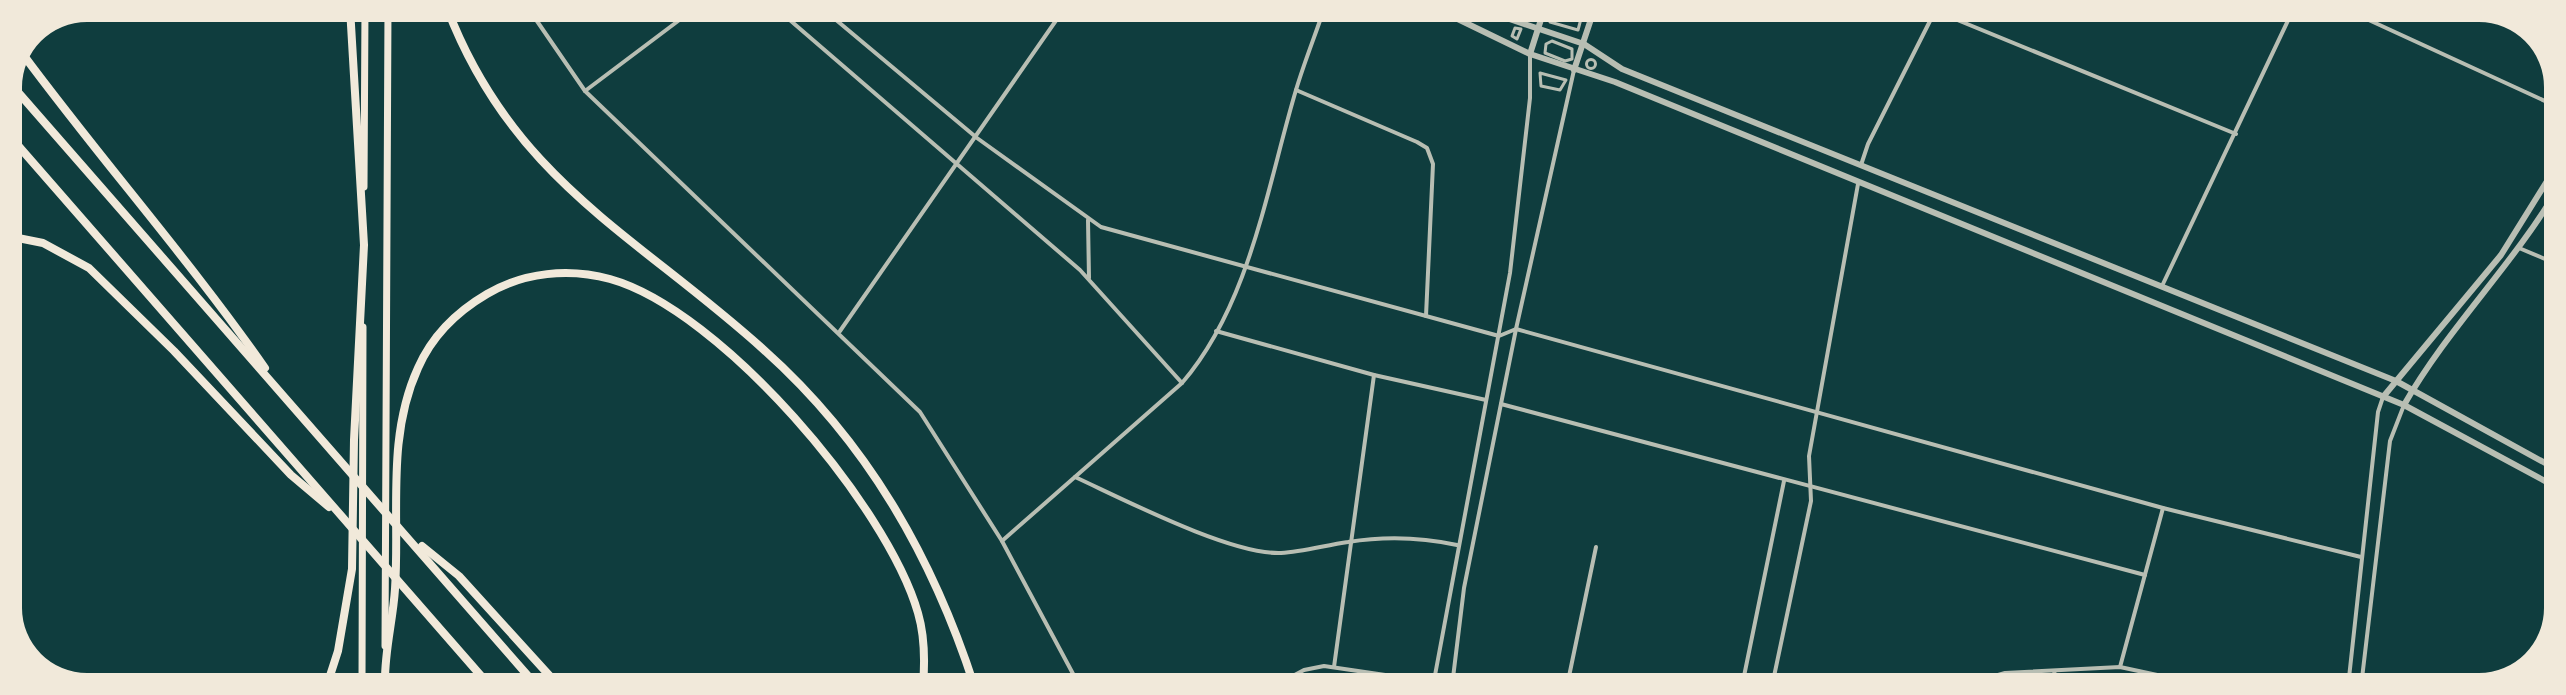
<svg xmlns="http://www.w3.org/2000/svg" width="2566" height="695" viewBox="0 0 2566 695" font-family="'Golos Text',sans-serif">
  <style>
    .lines { fill: none; stroke-linecap: round; stroke-linejoin: round }
    .pedestrian { stroke: #b8beb3; stroke-width: 3 }
    .minor { stroke: #b8beb3; stroke-width: 4 }
    .tertiary { stroke: #b8beb3; stroke-width: 6 }
    .trunk { stroke: #f1e9da; stroke-width: 7 }
    .motorway { stroke: #f1e9da; stroke-width: 8 }
  </style>
  <rect width="100%" height="100%" fill="#0f3d3e"/>
  <g class="lines">
    <g class="pedestrian">
      <path d="M1554,10L1550,22L1578,30L1582,15L1566,10"/>
      <path d="M1515,28L1521,29L1517,39L1512,36Z"/>
      <path d="M1552,41L1572,49V59L1565,61L1545,53L1546,44Z"/>
      <circle cx="1591" cy="64" r="4.5"/>
      <path d="M1540,73L1566,80L1560,90L1541,86Z"/>
    </g>
    <g class="minor">
      <path d="M528,8L585,91L920,412L1002,541L1079,685"/>
      <path d="M777,9L1080,270L1182,383"/>
      <path d="M823,9L977,138L1101,227L1499,336L1516,329L2163,508L2361,557"/>
      <path d="M1933,10L2236,134"/>
      <path d="M2347,10L2558,107"/>
      <path d="M1296,90L1417,142L1427,148L1433,164L1426,316"/>
      <path d="M585,91L694,9"/>
      <path d="M1861,165L1868,144L1935,11"/>
      <path d="M1088,220L1089,278"/>
      <path d="M2519,248L2557,264"/>
      <path d="M2162,286L2293,10"/>
      <path d="M840,331L1064,9"/>
      <path d="M1216,331L1374,375L1486,400"/>
      <path d="M1501,404L2145,575"/>
      <path d="M1075,477C1123,499 1231,555 1281,553C1303,552 1326,545 1348,542C1385,536 1420,537 1457,545"/>
      <path d="M1002,541L1182,383C1250,304 1267,187 1296,90C1304,63 1315,36 1324,9"/>
      <path d="M1334,667L1374,375"/>
      <path d="M2120,667L2163,508"/>
      <path d="M2054,671L2058,687"/>
      <path d="M1274,686L1304,670L1324,666L1460,686"/>
      <path d="M1433,686L1510,273L1530,98V54"/>
      <path d="M1452,686L1464,588L1516,329L1574,70"/>
      <path d="M1567,686L1596,547"/>
      <path d="M1742,686L1784,481"/>
      <path d="M1772,686L1811,501L1809,456L1858,184"/>
      <path d="M1960,686L2005,673L2120,667L2213,687"/>
      <path d="M2348,687L2378,412L2383,397"/>
      <path d="M2361,687L2390,441L2404,405"/>
    </g>
    <g class="tertiary">
      <path d="M1437,9L1530,54L1615,82L2404,405L2556,487"/>
      <path d="M1480,9L1584,44L1622,69L2396,381L2556,469"/>
      <path d="M1530,54L1544,10"/>
      <path d="M1574,70L1594,10"/>
      <path d="M2383,397L2501,255L2557,165"/>
      <path d="M2404,405C2448,328 2512,266 2557,190"/>
    </g>
    <g class="trunk">
      <path d="M364,187L365,8"/>
      <path d="M385,646L388,8"/>
      <path d="M362,685L363,327"/>
    </g>
    <g class="motorway">
      <path d="M447,8C513,181 637,235 764,350C867,442 932,556 974,685"/>
      <path d="M22,53C101,160 189,259 265,368"/>
      <path d="M10,83L536,685"/>
      <path d="M8,134L489,685"/>
      <path d="M8,236L43,243L89,268L174,351L291,475L329,507"/>
      <path d="M422,546L459,576L558,685"/>
      <path d="M327,685L338,651L352,569L354,440L364,245L350,8"/>
      <path d="M385,685C384,652 393,621 395,589C400,515 386,438 418,368C432,336 458,311 487,294C524,272 569,268 610,279C721,310 887,505 918,613C925,637 925,661 923,685"/>
    </g>
  </g>
  <path d="M0 0H2566V695H0ZM87 22H2479A65 65 0 0 1 2544 87V608A65 65 0 0 1 2479 673H87A65 65 0 0 1 22 608V87A65 65 0 0 1 87 22Z" fill="#f1e9da" fill-rule="evenodd"/>
</svg>
